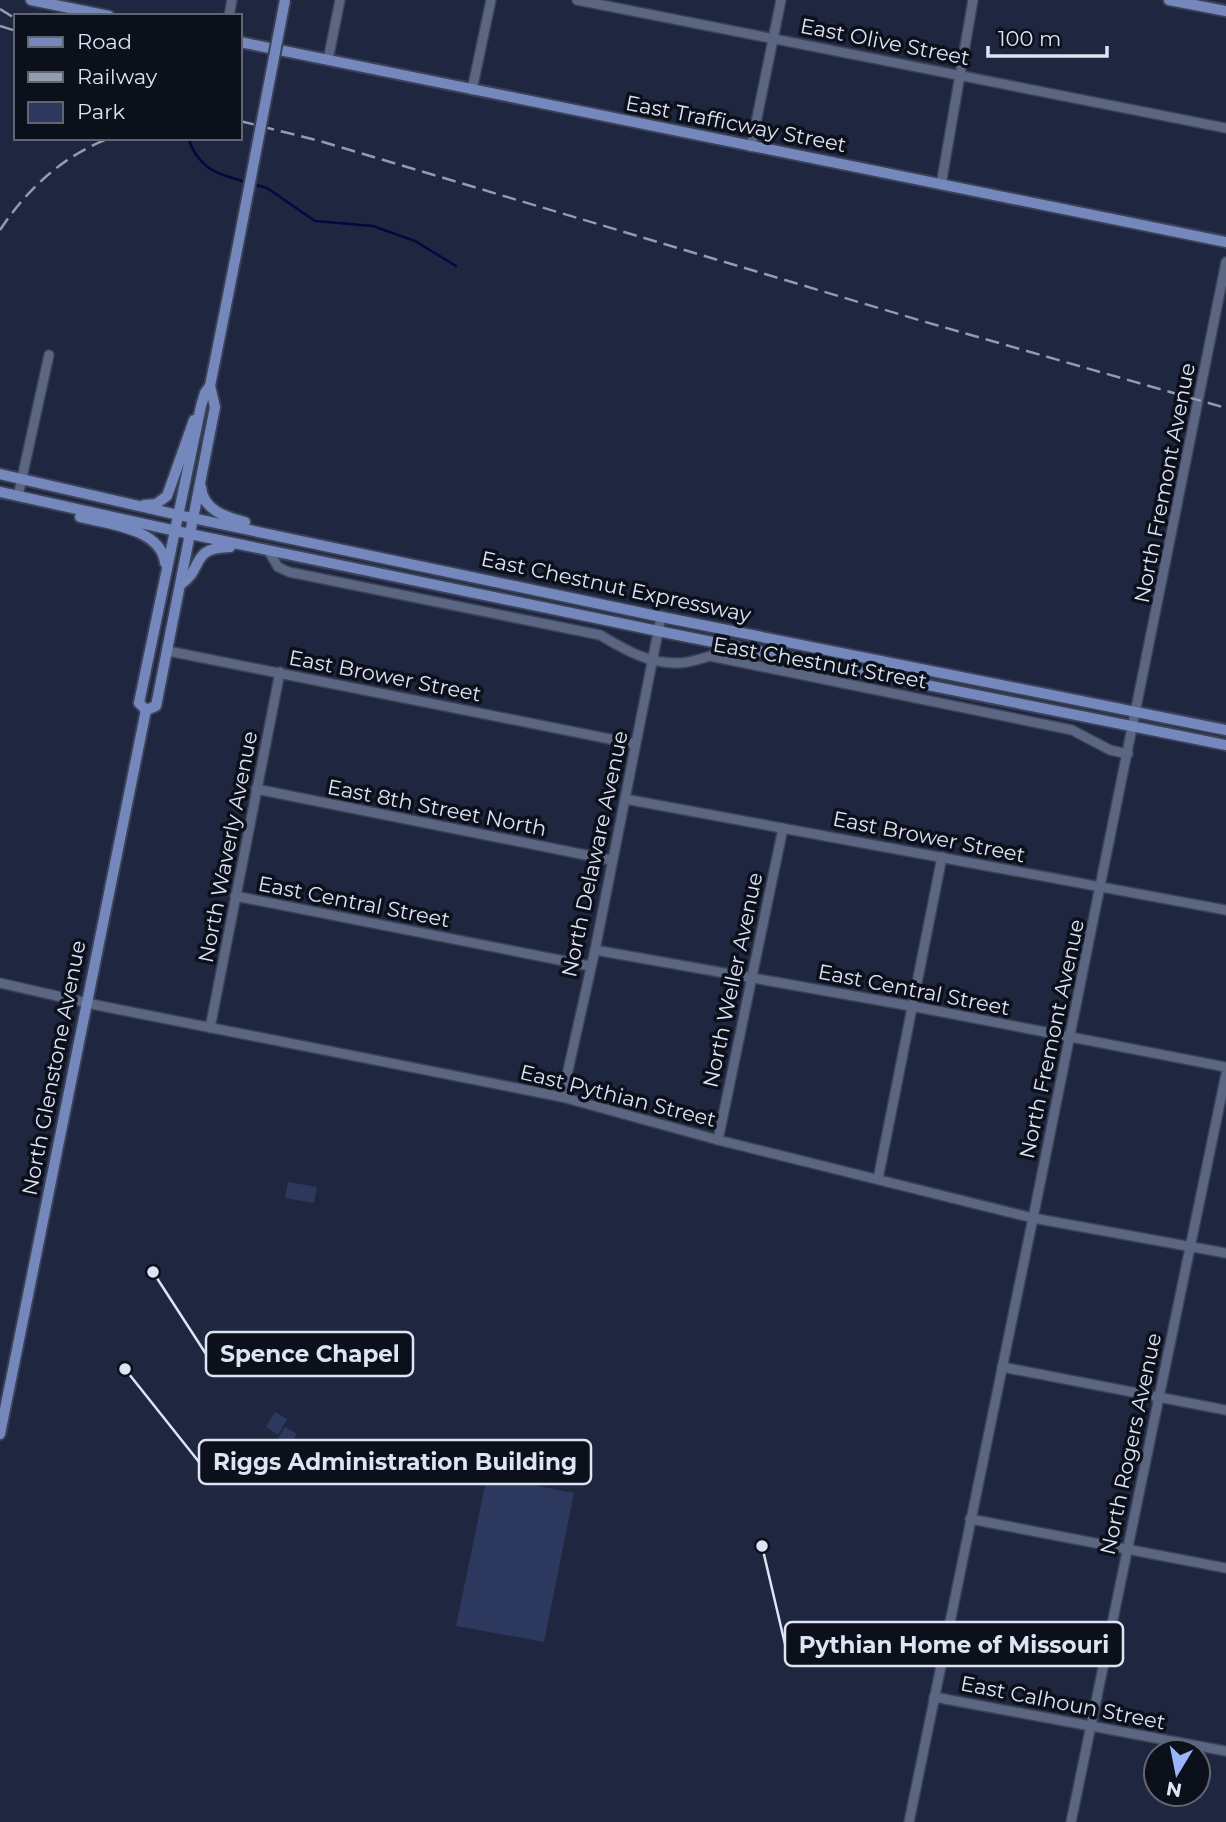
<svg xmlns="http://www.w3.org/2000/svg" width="1226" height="1822" viewBox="0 0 1226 1822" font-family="Montserrat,sans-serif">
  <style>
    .green { fill: #2c385d }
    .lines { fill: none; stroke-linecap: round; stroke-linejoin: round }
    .stream { stroke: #050740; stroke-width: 2.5 }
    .minor-casing { stroke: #3b4257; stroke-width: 12 }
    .major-casing { stroke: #3b4257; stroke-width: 14 }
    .minor { stroke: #5b6682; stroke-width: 9 }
    .major { stroke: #7488bd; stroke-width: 10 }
    .rail { stroke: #939bae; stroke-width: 2.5; stroke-dasharray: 14 7; stroke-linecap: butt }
    .major-bridge-casing { stroke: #3b4257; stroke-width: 14; stroke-linecap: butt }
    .major-bridge { stroke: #7488bd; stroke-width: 10 }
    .labels { text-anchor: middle; stroke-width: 7; stroke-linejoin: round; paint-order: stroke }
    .street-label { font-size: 21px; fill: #dde4f4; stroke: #0c101b }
    .leader { fill: none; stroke: #dde4f4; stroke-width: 2.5 }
    .callout-dot { fill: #dde4f4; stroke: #0c101b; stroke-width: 2.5 }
    .callout { fill: #0c101b; stroke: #dde4f4; stroke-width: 2.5 }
    .callout-label { font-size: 23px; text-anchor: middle; font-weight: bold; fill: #dde4f4 }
  </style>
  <rect width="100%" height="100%" fill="#1e273f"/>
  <g class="green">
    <path d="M288,1182L317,1187L314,1203L285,1198Z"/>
    <path d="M275,1412L287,1419L278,1435L266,1427Z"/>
    <path d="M285,1427L297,1434L287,1449L276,1442Z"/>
    <path d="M487,1476L574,1493L544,1642L456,1626Z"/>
  </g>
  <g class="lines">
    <g class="stream">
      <path d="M188,138C199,169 216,174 246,182"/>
      <path d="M253,184L267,188L315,221L373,226L415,241L456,266"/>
    </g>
    <defs>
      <g id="minor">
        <path d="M577,0L1226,128"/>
        <path d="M229,16L232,0"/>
        <path d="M328,60L340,0"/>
        <path d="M472,90L491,0"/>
        <path d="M751,147L781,0"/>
        <path d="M941,185L973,0"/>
        <path d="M18,496L49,355"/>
        <path d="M268,550L278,567L289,572L600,635C624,649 648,664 678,663C688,663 700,659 710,656L1072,730L1110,750L1128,754"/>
        <path d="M168,651L635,744"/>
        <path d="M256,789L611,860"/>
        <path d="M625,799L1226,910"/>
        <path d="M235,896L590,966"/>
        <path d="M595,950L911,1006L1226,1067"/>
        <path d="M0,983L101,1006L562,1097L718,1140L1033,1218L1226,1253"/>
        <path d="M210,1028L280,672"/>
        <path d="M562,1097L595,950L661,617"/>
        <path d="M718,1140L783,828"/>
        <path d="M878,1179L942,857"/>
        <path d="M1002,1367L1226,1410"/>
        <path d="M970,1519L1226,1568"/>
        <path d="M934,1697L1226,1751"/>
        <path d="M909,1822C1015,1302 1124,783 1226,262"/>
        <path d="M1071,1822L1226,1074"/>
      </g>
      <g id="major">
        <path d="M31,0L109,16"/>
        <path d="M1169,0L1226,11"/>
        <path d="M240,42L1226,242"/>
        <path d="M0,474L178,515L652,615L1226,730"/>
        <path d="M201,487C203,510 225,517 245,522"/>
        <path d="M0,492L190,534L658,631L1226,745"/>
        <path d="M144,505L156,504L167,496L194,420"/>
        <path d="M80,517C107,524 161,528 165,563"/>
        <path d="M181,584C205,568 189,548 230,547"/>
        <path d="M146,710L139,703L201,406L205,393L210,386L238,245"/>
        <path d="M146,710L156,706L215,407L210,386"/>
        <path d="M0,1434L146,710"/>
      </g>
    </defs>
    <use href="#minor" class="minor-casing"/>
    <use href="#major" class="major-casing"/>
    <use href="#minor" class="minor"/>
    <use href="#major" class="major"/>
    <g class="rail">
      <path d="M0,9L16,19"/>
      <path d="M0,26L16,31"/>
      <path d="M240,121L320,141L922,321L1226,408"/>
      <path d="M0,230C27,189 64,155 110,138"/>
    </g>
    <defs>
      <path id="major-bridge" d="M238,245L285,0"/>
    </defs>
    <use href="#major-bridge" class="major-bridge-casing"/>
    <use href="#major-bridge" class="major-bridge"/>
  </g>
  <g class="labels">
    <g class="street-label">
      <text transform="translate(885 42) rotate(11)" y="7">East Olive Street</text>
      <text transform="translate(736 124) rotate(11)" y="7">East Trafficway Street</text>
      <text transform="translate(1165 483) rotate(-79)" y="7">North Fremont Avenue</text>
      <text transform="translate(616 587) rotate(12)" y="7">East Chestnut Expressway</text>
      <text transform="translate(820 663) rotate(10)" y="7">East Chestnut Street</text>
      <text transform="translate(385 676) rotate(11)" y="7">East Brower Street</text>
      <text transform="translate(437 808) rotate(11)" y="7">East 8th Street North</text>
      <text transform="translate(929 837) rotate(11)" y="7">East Brower Street</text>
      <text transform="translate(228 847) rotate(-79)" y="7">North Waverly Avenue</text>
      <text transform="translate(595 854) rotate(-78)" y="7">North Delaware Avenue</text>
      <text transform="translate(354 902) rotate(11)" y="7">East Central Street</text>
      <text transform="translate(733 980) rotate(-78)" y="7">North Weller Avenue</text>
      <text transform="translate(914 990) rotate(11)" y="7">East Central Street</text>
      <text transform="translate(1052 1039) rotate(-78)" y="7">North Fremont Avenue</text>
      <text transform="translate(54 1068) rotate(-79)" y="7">North Glenstone Avenue</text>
      <text transform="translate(618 1096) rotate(14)" y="7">East Pythian Street</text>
      <text transform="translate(1131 1444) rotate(-78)" y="7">North Rogers Avenue</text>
      <text transform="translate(1063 1703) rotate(11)" y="7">East Calhoun Street</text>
    </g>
  </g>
  <path class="leader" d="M153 1272L206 1354M125 1369L199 1462M762 1546L785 1644"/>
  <g class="callout-dot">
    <circle cx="153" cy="1272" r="7"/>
    <circle cx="125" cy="1369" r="7"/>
    <circle cx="762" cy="1546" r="7"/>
  </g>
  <g class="callout">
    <rect x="206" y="1332" width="207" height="44" rx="7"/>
    <rect x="199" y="1440" width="392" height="44" rx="7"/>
    <rect x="785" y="1622" width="338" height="44" rx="7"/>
  </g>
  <g class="callout-label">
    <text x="310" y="1362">Spence Chapel</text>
    <text x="395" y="1470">Riggs Administration Building</text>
    <text x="954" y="1653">Pythian Home of Missouri</text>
  </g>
  <rect x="14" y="14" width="228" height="126" fill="#0c101b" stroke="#606572" stroke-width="2"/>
  <rect x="28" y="37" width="35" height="10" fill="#7488bd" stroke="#606572" stroke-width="2"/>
  <text x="77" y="49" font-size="21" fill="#dde4f4">Road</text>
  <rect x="28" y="72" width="35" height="10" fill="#939bae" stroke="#606572" stroke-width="2"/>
  <text x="77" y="84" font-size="21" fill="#dde4f4">Railway</text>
  <rect x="28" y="102" width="35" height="21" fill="#2c385d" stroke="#606572" stroke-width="2"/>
  <text x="77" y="119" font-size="21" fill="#dde4f4">Park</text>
  <g transform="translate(1177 1773) rotate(190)"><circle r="33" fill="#0c101b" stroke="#606572" stroke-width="2"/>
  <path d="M0-5L12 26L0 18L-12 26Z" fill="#9bb5fd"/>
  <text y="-10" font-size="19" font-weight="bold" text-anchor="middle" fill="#dde4f4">N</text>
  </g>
  <path d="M988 46v10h119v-10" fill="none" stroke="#dde4f4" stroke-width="3.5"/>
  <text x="998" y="46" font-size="21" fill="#dde4f4" stroke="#0c101b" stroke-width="5" paint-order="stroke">100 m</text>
</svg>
